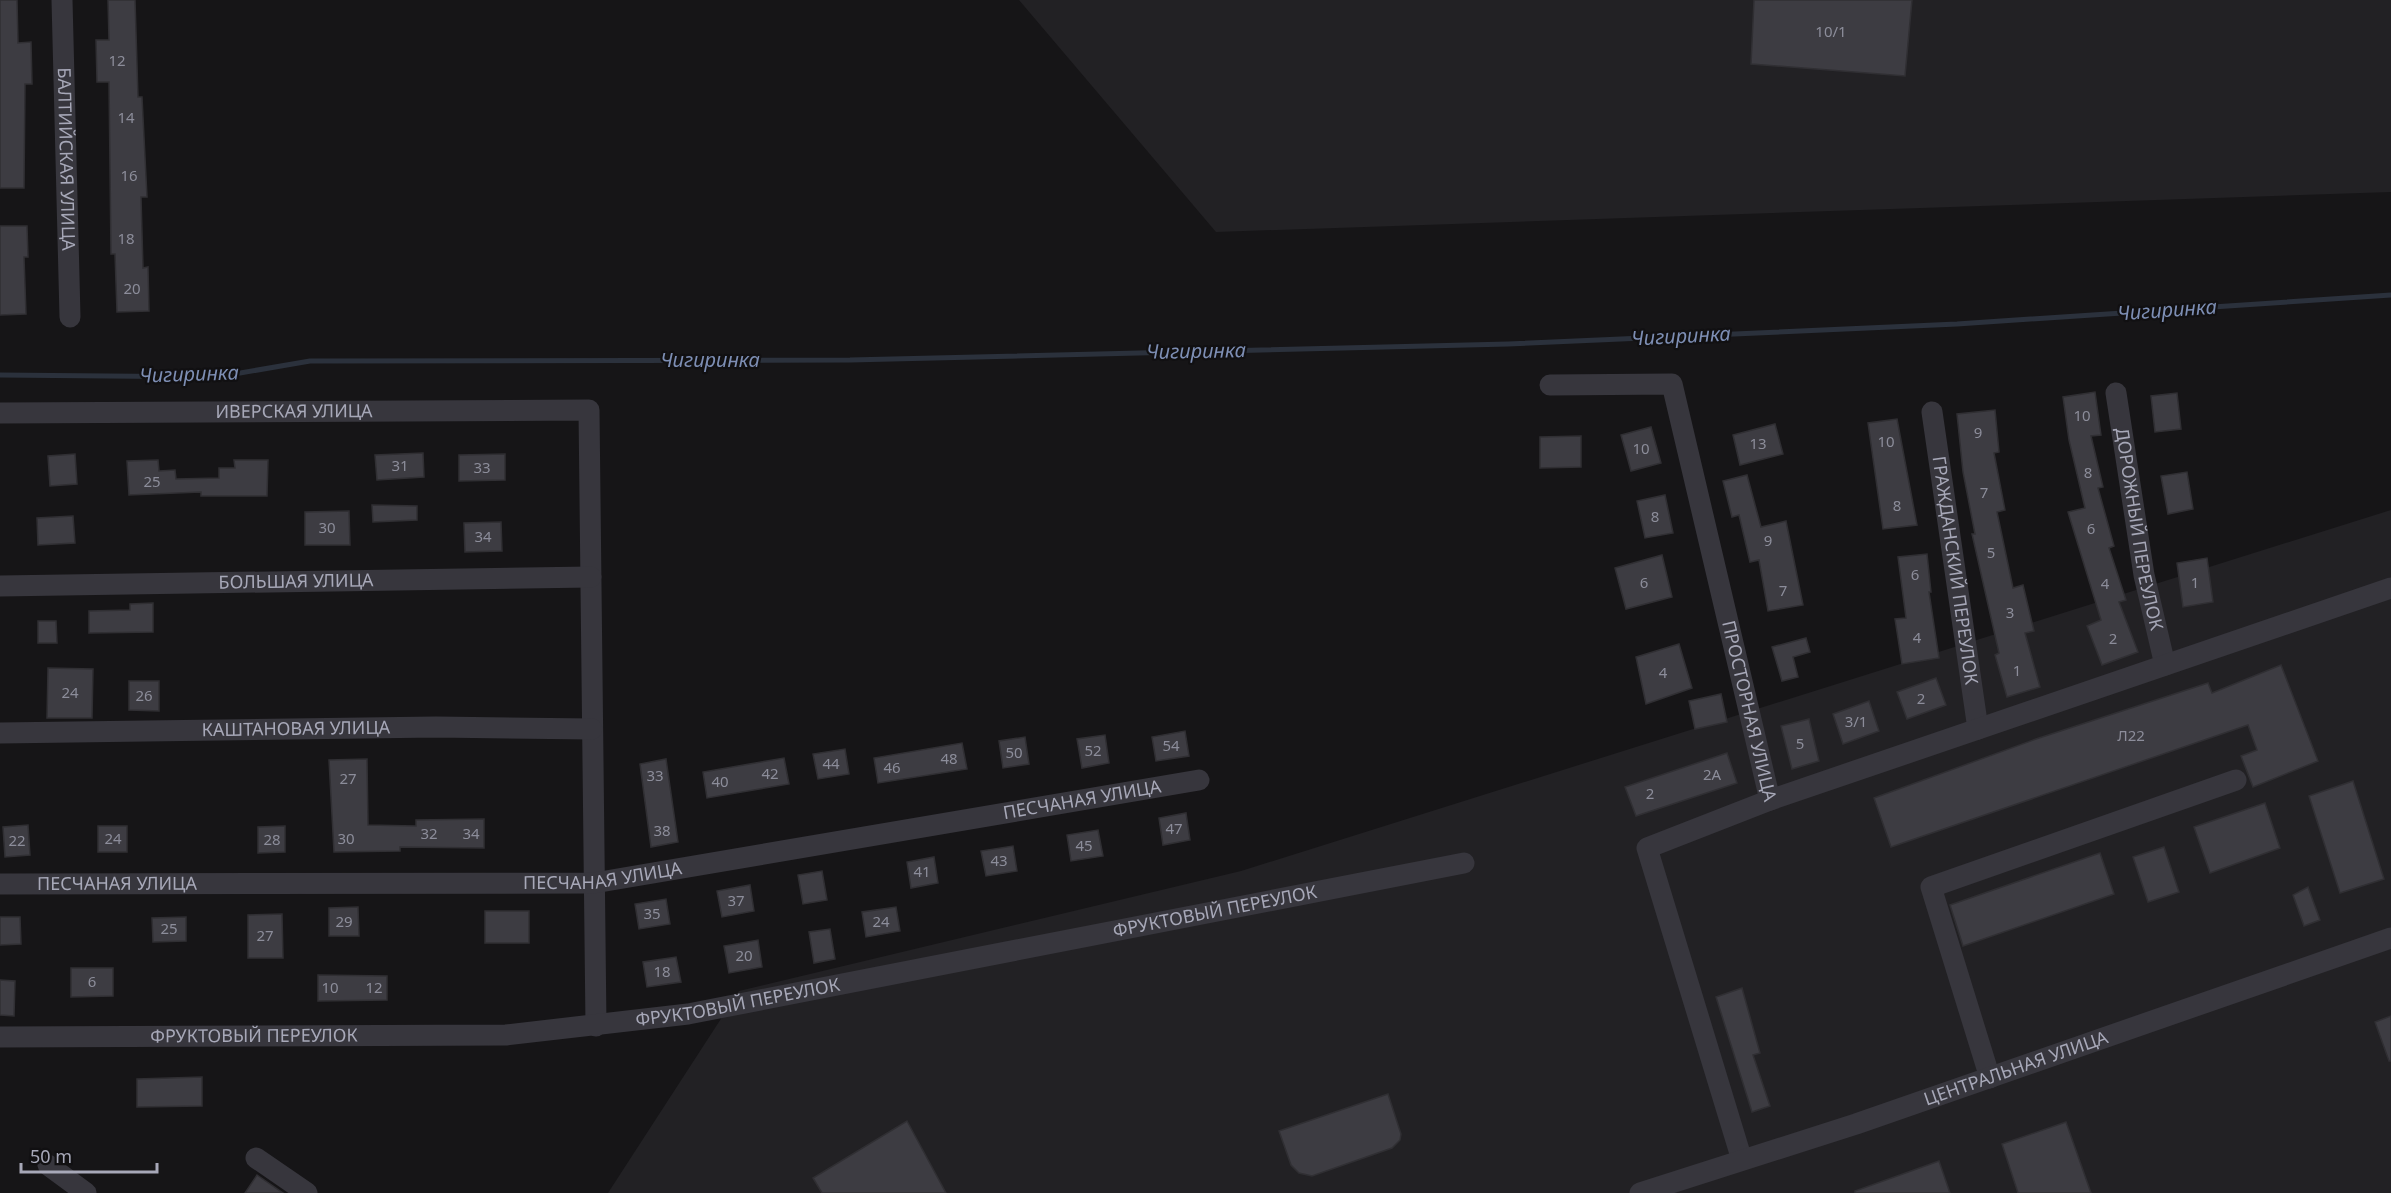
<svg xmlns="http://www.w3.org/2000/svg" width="2391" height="1193" viewBox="0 0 2391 1193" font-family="'Noto Sans',sans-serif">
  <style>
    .built { fill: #222124 }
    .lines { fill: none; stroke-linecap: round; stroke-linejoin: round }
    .stream { stroke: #2b313c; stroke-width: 5 }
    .building { fill: #3d3c42; stroke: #302f33; stroke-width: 1.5 }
    .minor { stroke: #37363d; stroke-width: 21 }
    .labels { text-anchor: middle; stroke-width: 4.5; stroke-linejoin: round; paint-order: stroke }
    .number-label { font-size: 15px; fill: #8c8d9a }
    .street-label { font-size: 18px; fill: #a7a8b8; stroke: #111012 }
    .water-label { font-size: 20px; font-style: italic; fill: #7d8eb4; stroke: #111012 }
  </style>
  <rect width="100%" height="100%" fill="#161517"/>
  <g class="built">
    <path d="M1019,0H2391V192L1216,232Z"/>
    <path d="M2391,510V1193H608L739,991L1241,871Z"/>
  </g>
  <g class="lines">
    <path class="stream" d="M0,375L217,377L310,361L850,360L1508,344L1957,324L2391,295"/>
  </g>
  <g class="building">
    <path d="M0,0H17L18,43L31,42L32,84H25L24,188H0Z"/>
    <path d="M108,0H135L138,97H142L147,197H141L143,268L148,267L149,311L117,312L115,254H111L109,82H97L96,40H109Z"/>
    <path d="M1754,0H1912L1905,76L1751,64Z"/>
    <path d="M0,226H27L28,257H24L26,314L0,315Z"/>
    <path d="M2095,392L2101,435L2091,436L2103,487L2098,488L2114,546L2109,548L2126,600L2119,602L2138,652L2102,665L2087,626L2101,620L2068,512L2085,508L2069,440L2063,397Z"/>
    <path d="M2177,393L2181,429L2155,432L2151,396Z"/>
    <path d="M1995,410L1999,452L1994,453L2005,510L1997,512L2013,588L2023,585L2034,631L2025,633L2040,687L2007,697L1995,655L1999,653L1972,534H1975L1963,472L1957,414Z"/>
    <path d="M1897,419L1917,525L1883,529L1868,423Z"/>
    <path d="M1775,424L1783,454L1740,465L1733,435Z"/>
    <path d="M1651,427L1661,463L1631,471L1621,435Z"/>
    <path d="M1581,436V467L1540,468V437Z"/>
    <path d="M423,453L424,477L377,480L375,455Z"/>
    <path d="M75,454L77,484L50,486L48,456Z"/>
    <path d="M505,454V480L459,481V455Z"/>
    <path d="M158,460L159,471L175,470L176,479L219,478V468H235L234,460H268L267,496H201V492L129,495L127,461Z"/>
    <path d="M2187,472L2193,509L2168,514L2161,476Z"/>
    <path d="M1747,475L1761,527L1786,521L1803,605L1768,611L1759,560L1750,562L1739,515L1732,517L1723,481Z"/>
    <path d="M1665,495L1673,533L1645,538L1637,501Z"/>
    <path d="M372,505L417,506V520L373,522Z"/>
    <path d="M349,511L350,545H305V512Z"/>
    <path d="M73,516L75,543L38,545L37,518Z"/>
    <path d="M501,522L502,551L465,552L464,523Z"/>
    <path d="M1927,554L1931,592H1929L1939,658L1902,664L1895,619L1906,618L1898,557Z"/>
    <path d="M1662,555L1672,597L1626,609L1615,568Z"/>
    <path d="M2207,558L2213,602L2183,607L2177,563Z"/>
    <path d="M153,603V632L89,633V611L130,610V604Z"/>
    <path d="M38,621H56L57,643H38Z"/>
    <path d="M1806,638L1810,652L1793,657L1798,677L1782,681L1772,647Z"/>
    <path d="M1679,644L1692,688L1646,704L1636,657Z"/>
    <path d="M2281,665L2318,761L2253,787L2241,756L2257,750L2248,725L1891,847L1874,798L2036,739L2208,683L2212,693Z"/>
    <path d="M48,668L93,669L92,718H47Z"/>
    <path d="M1936,678L1946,705L1907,719L1897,692Z"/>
    <path d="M129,681H159V711L129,710Z"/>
    <path d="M1721,694L1727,722L1695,729L1689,701Z"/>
    <path d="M1869,701L1879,731L1843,744L1833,714Z"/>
    <path d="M1809,719L1819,761L1792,769L1781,726Z"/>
    <path d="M1185,731L1189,756L1156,761L1152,737Z"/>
    <path d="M1105,735L1109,763L1082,768L1077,739Z"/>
    <path d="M1025,737L1029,764L1003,768L999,741Z"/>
    <path d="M962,743L967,769L878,783L874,758Z"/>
    <path d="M845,749L849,774L818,779L813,754Z"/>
    <path d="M1727,753L1737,783L1636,816L1625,787Z"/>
    <path d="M784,758L789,784L707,798L703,772Z"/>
    <path d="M367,759L368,825L416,826V820L484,819V848L400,847V851L334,852L329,760Z"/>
    <path d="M666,759L678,842L651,847L640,764Z"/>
    <path d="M2353,781L2384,879L2340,893L2309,796Z"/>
    <path d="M2265,803L2280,848L2210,873L2194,827Z"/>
    <path d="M1186,813L1190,840L1163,845L1159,818Z"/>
    <path d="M28,825L30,855L5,857L3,827Z"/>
    <rect x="98" y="826" width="29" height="26"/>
    <path d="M285,826V852L258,853V827Z"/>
    <path d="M1098,830L1103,856L1071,861L1067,835Z"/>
    <path d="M1013,846L1017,871L986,876L981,851Z"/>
    <path d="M2164,847L2179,892L2148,902L2133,857Z"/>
    <path d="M2100,853L2114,894L1963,946L1950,905Z"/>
    <path d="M934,857L938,883L911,888L907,862Z"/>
    <path d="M822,871L827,900L803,904L798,875Z"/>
    <path d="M750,885L754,911L722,917L717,891Z"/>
    <path d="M2308,887L2320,920L2304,926L2293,895Z"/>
    <path d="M666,899L670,924L639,929L635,904Z"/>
    <path d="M358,907L359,936H329V908Z"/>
    <path d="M896,907L900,931L866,937L862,912Z"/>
    <rect x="485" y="911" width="44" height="32"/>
    <path d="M282,914L283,958H248V915Z"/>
    <path d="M0,917H20L21,944L0,945Z"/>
    <path d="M186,917V941L153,942L152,918Z"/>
    <path d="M830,929L835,959L814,963L809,932Z"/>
    <path d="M758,940L762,967L729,973L724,946Z"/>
    <path d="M676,957L681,982L647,987L643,962Z"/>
    <path d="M71,968H113V996L71,997Z"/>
    <path d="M318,975L387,976V1000L318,1001Z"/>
    <path d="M0,980L15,981L14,1016L0,1015Z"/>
    <path d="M1742,988L1760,1053L1753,1055L1770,1106L1752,1112L1716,997Z"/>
    <path d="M2391,1016V1061H2389L2375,1022Z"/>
    <path d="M202,1077V1106L137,1107V1079Z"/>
    <path d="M1388,1094L1401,1134L1400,1140L1392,1148L1312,1176L1299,1173L1291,1165L1279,1131Z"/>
    <path d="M907,1121L946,1193H822L813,1178Z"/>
    <path d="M2066,1122L2091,1193H2018L2002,1144Z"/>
    <path d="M1939,1161L1950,1193H1855V1191Z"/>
    <path d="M257,1175L283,1193H245Z"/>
  </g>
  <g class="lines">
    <g class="minor">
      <path id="s1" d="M62,0L70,317"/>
      <path id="s2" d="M1550,385L1672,384L1770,800"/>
      <path id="s3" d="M2116,393L2144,575L2165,665"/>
      <path id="s4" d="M1932,412L1978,729"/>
      <path id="s5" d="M0,413L589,410L596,1026"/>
      <path id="s6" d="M0,586L591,577"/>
      <path id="s7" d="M0,733L436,727L592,729"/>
      <path id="s8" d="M0,884L594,883L1199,780"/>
      <path id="s9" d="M0,1037L506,1035L688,1014L1464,863"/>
      <path d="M1990,1078L1931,887L2236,780"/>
      <path d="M256,1158L307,1193"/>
      <path d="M1742,1160L1647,848L1770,800L2391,588"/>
      <path d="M48,1165L86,1193"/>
      <path id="s10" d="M1640,1193L1856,1124L2391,938"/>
    </g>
  </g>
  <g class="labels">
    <g class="number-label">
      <text x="1831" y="37">10/1</text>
      <text x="117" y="66">12</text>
      <text x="126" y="123">14</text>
      <text x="129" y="181">16</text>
      <text x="126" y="244">18</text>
      <text x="132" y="294">20</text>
      <text x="2082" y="421">10</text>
      <text x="1978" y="438">9</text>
      <text x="1886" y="447">10</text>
      <text x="1758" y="449">13</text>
      <text x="1641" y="454">10</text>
      <text x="400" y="471">31</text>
      <text x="482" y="473">33</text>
      <text x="2088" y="478">8</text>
      <text x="152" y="487">25</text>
      <text x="1984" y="498">7</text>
      <text x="1897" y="511">8</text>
      <text x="1655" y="522">8</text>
      <text x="327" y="533">30</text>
      <text x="2091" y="534">6</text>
      <text x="483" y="542">34</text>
      <text x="1768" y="546">9</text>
      <text x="1991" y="558">5</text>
      <text x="1915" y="580">6</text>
      <text x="1644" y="588">6</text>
      <text x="2195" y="588">1</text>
      <text x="2105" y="589">4</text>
      <text x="1783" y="596">7</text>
      <text x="2010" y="618">3</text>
      <text x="1917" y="643">4</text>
      <text x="2113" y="644">2</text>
      <text x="2017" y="676">1</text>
      <text x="1663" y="678">4</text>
      <text x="70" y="698">24</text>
      <text x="144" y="701">26</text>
      <text x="1921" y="704">2</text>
      <text x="1856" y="727">3/1</text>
      <text x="2131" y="741">Л22</text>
      <text x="1800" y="749">5</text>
      <text x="1171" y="751">54</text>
      <text x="1093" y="756">52</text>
      <text x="1014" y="758">50</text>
      <text x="949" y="764">48</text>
      <text x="831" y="769">44</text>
      <text x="892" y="773">46</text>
      <text x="770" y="779">42</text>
      <text x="1712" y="780">2А</text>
      <text x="655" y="781">33</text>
      <text x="348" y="784">27</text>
      <text x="720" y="787">40</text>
      <text x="1650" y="799">2</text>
      <text x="1174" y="834">47</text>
      <text x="662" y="836">38</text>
      <text x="429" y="839">32</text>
      <text x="471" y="839">34</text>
      <text x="113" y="844">24</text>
      <text x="346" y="844">30</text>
      <text x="272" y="845">28</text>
      <text x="17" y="846">22</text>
      <text x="1084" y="851">45</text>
      <text x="999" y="866">43</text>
      <text x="922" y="877">41</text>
      <text x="736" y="906">37</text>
      <text x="652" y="919">35</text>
      <text x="344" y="927">29</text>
      <text x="881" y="927">24</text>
      <text x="169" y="934">25</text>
      <text x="265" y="941">27</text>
      <text x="744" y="961">20</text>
      <text x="662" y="977">18</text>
      <text x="92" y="987">6</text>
      <text x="330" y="993">10</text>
      <text x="374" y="993">12</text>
    </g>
    <g class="street-label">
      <text dy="6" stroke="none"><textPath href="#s1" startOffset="159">БАЛТИЙСКАЯ УЛИЦА</textPath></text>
      <text dy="6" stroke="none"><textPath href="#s5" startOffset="294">ИВЕРСКАЯ УЛИЦА</textPath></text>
      <text dy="6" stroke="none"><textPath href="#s3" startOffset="138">ДОРОЖНЫЙ ПЕРЕУЛОК</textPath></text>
      <text dy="6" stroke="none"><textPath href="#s4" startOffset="160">ГРАЖДАНСКИЙ ПЕРЕУЛОК</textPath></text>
      <text dy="6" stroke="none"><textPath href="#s6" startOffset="296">БОЛЬШАЯ УЛИЦА</textPath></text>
      <text dy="6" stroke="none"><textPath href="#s2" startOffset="458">ПРОСТОРНАЯ УЛИЦА</textPath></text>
      <text dy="6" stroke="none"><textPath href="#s7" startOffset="296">КАШТАНОВАЯ УЛИЦА</textPath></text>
      <text dy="6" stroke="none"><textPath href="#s8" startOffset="1089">ПЕСЧАНАЯ УЛИЦА</textPath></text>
      <text dy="6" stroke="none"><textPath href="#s8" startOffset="603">ПЕСЧАНАЯ УЛИЦА</textPath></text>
      <text dy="6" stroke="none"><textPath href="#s8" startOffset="117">ПЕСЧАНАЯ УЛИЦА</textPath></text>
      <text dy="6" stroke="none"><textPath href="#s9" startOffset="1226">ФРУКТОВЫЙ ПЕРЕУЛОК</textPath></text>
      <text dy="6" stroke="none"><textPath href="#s9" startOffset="740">ФРУКТОВЫЙ ПЕРЕУЛОК</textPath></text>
      <text dy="6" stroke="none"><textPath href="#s9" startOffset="254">ФРУКТОВЫЙ ПЕРЕУЛОК</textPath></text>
      <text dy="6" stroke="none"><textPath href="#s10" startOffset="396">ЦЕНТРАЛЬНАЯ УЛИЦА</textPath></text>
    </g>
    <g class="water-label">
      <text transform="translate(2167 310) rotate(-4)" y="7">Чигиринка</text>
      <text transform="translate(1681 336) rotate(-3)" y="7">Чигиринка</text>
      <text transform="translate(1196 351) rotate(-1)" y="7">Чигиринка</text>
      <text x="710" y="367">Чигиринка</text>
      <text transform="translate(189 374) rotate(-2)" y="7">Чигиринка</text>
    </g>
  </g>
  <path d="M21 1163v9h136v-9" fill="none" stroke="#a7a8b8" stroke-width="3"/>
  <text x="30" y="1163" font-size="18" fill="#a7a8b8" stroke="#111012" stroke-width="4.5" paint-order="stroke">50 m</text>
</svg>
